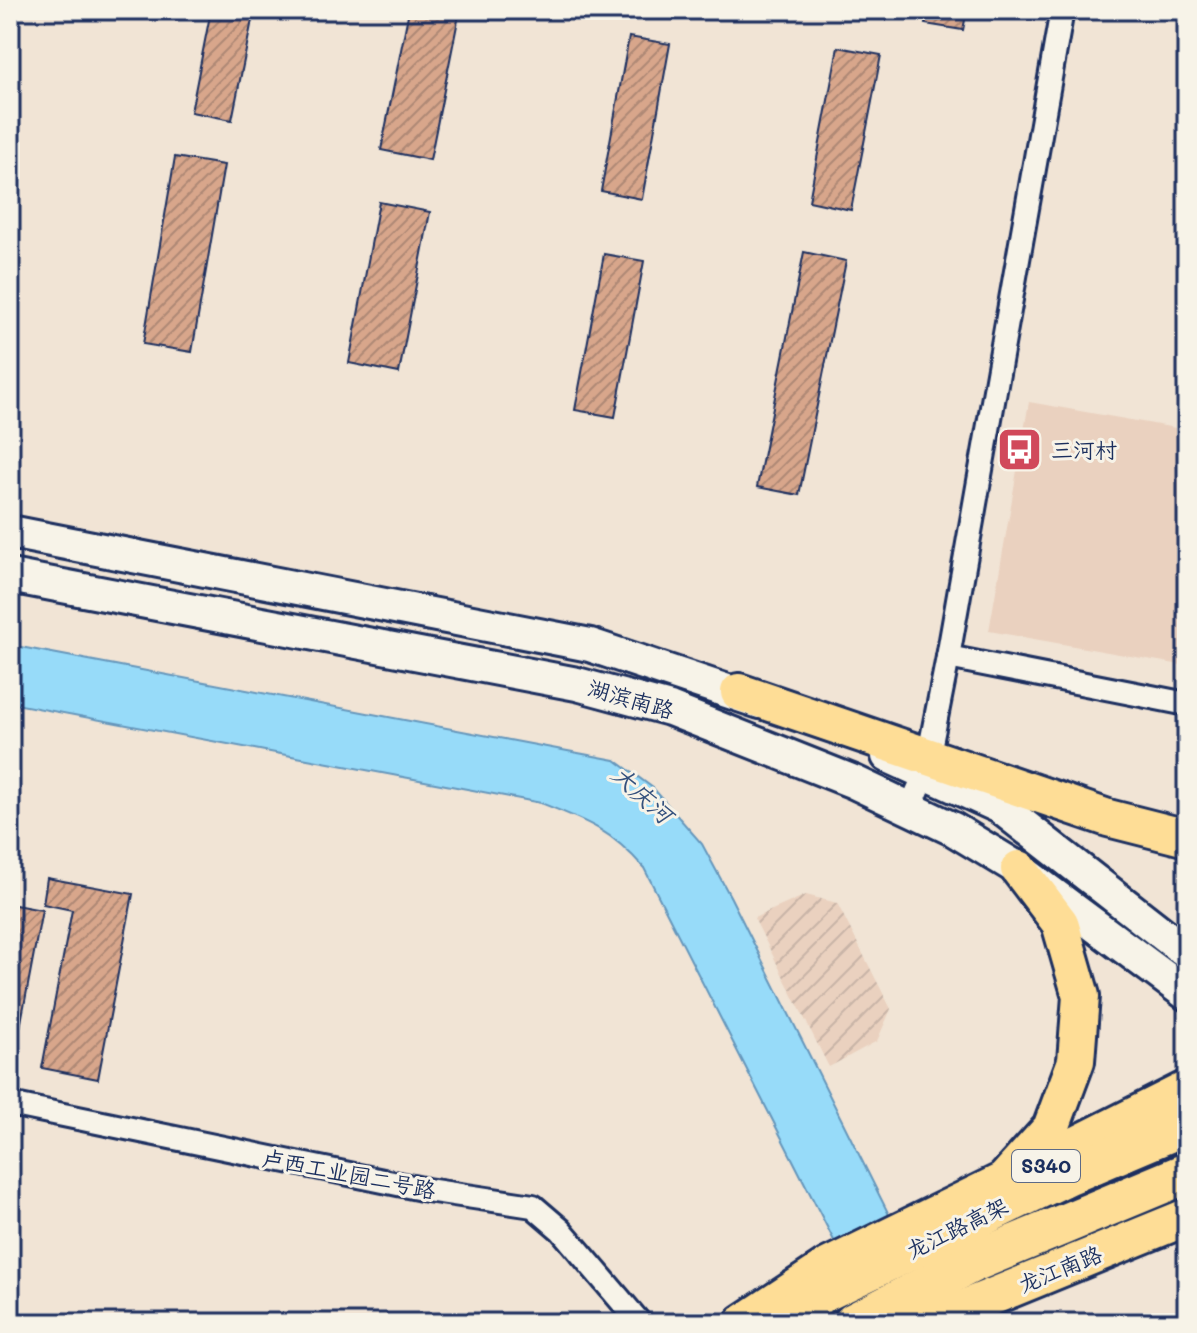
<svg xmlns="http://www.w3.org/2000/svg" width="1197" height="1333" viewBox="0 0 1197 1333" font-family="Mali,'LXGW WenKai TC',sans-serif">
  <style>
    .built { fill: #ead1bf }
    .industrial { fill: url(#industrial-furrows) }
    .water { fill: #97dbf9; stroke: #6596bb; stroke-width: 2 }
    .building { fill: url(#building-hatch); stroke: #1b2f5e; stroke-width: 2 }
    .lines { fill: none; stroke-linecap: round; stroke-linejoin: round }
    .street-casing { stroke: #1b2f5e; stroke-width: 28 }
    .secondary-casing { stroke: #1b2f5e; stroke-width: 38 }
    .primary-casing { stroke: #1b2f5e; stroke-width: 42 }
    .highway-casing { stroke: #1b2f5e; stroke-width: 46 }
    .street { stroke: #f7f3e8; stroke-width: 22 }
    .secondary { stroke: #f7f3e8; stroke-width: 32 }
    .primary { stroke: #fedd96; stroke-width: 36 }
    .highway { stroke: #fedd96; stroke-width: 40 }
    .labels { text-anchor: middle; stroke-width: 6; stroke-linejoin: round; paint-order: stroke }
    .shield { fill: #f7f3e8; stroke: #5d6a87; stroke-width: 2 }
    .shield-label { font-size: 20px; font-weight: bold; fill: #1b2f5e }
    .poi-label { font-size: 22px; fill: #1b2f5e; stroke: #f7f3e8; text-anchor: start }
    .street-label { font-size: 22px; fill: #1b2f5e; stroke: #f7f3e8 }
    .water-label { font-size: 24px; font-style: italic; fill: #34517d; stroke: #f7f3e8 }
  </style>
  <defs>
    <pattern id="industrial-furrows" width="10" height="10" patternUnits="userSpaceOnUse" patternTransform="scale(2)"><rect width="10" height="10" fill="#ead1bf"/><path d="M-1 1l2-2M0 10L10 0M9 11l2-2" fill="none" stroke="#c8b4a7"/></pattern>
    <pattern id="building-hatch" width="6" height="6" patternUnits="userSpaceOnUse" patternTransform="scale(2)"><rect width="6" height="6" fill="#d8a68b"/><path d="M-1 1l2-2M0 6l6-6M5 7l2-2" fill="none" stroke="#ae8875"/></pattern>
  </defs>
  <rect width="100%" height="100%" fill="#f1e4d5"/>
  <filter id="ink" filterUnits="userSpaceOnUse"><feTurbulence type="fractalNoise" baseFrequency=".0125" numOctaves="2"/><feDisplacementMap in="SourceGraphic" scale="16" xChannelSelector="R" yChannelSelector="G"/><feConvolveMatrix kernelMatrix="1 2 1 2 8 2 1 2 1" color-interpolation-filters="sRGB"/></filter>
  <g filter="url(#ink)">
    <path class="built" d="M1029,402L1187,430V666L989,631Z"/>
    <path class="industrial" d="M806,895L837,903L891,1009L877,1041L829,1067L754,918Z"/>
    <path class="water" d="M10,645L615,760L653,788L702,844L731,898L943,1323H876L644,868C611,830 587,821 541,803L10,703Z"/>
    <g class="building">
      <path d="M211,10H254L232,120L191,112Z"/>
      <path d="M409,10H460L430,160L381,150Z"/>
      <path d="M928,10H967L963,30L925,24Z"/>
      <path d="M629,37L670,44L642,199L601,191Z"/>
      <path d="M838,47L881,55L851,210L809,201Z"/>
      <path d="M175,157L224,165L192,352L143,344Z"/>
      <path d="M379,202L430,212L399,373L349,363Z"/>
      <path d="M804,252L846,261L799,495L757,487Z"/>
      <path d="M604,254L644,261L615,417L575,410Z"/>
      <path d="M47,878L133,894L98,1079L42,1068L72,910L43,904Z"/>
      <path d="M10,904L42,910L10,1081Z"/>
    </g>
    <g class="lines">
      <defs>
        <g id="street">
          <path d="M948,657L1187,704"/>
          <path d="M910,808L925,774L948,657L1062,10"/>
          <path d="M10,1104L427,1190L533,1206L561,1230L640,1323"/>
        </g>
        <g id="secondary">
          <path d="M10,532L590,645L760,702"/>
          <path d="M10,576L577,684L670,709L854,782L953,829L1019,869L1187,994"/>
          <path d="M888,756L1000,807L1187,953"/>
        </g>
        <g id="primary">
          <path d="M739,692L1108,818L1187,838"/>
          <path d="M1044,1161L1187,1089"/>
          <path d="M1007,1177L1051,1128L1076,1061L1081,996L1060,923L1019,869"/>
          <path d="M743,1323L829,1266L1003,1181L1069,1158"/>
          <path d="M934,1323L952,1313L1187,1217"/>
        </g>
        <g id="highway">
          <path d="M775,1323L821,1293L1069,1174L1187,1124"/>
          <path d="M854,1323L973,1262L1187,1173"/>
        </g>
      </defs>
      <use href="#street" class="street-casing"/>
      <use href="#secondary" class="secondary-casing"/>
      <use href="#primary" class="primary-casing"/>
      <use href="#highway" class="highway-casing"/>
      <use href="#street" class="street"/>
      <use href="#secondary" class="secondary"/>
      <use href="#primary" class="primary"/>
      <use href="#highway" class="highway"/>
    </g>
  </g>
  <defs>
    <symbol id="bus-square" viewBox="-11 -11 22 22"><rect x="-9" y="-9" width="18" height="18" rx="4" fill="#d1495b" stroke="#f7f3e8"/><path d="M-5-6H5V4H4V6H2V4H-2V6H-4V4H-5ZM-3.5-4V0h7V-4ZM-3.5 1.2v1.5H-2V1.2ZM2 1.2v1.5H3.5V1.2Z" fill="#fff"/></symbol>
  </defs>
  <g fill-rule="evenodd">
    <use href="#bus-square" x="994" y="424" width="51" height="51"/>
  </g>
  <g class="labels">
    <rect class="shield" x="1012" y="1150" width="68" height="32" rx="6"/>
    <g class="shield-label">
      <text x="1046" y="1173">S340</text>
    </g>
    <g class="poi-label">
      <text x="1051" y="458">三河村</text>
    </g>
    <g class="street-label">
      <text transform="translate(631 699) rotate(16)" y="8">湖滨南路</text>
      <text transform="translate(349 1174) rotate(11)" y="8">卢西工业园二号路</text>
      <text transform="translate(957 1228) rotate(-26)" y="8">龙江路高架</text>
      <text transform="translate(1060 1269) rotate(-22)" y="8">龙江南路</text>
    </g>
    <g class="water-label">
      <text transform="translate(642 795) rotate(42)" y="8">大庆河</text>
    </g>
  </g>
  <rect width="1197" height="1333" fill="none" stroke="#f7f3e8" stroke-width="40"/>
  <rect x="20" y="20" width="1157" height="1293" fill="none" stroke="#1b2f5e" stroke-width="3" filter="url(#ink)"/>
</svg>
